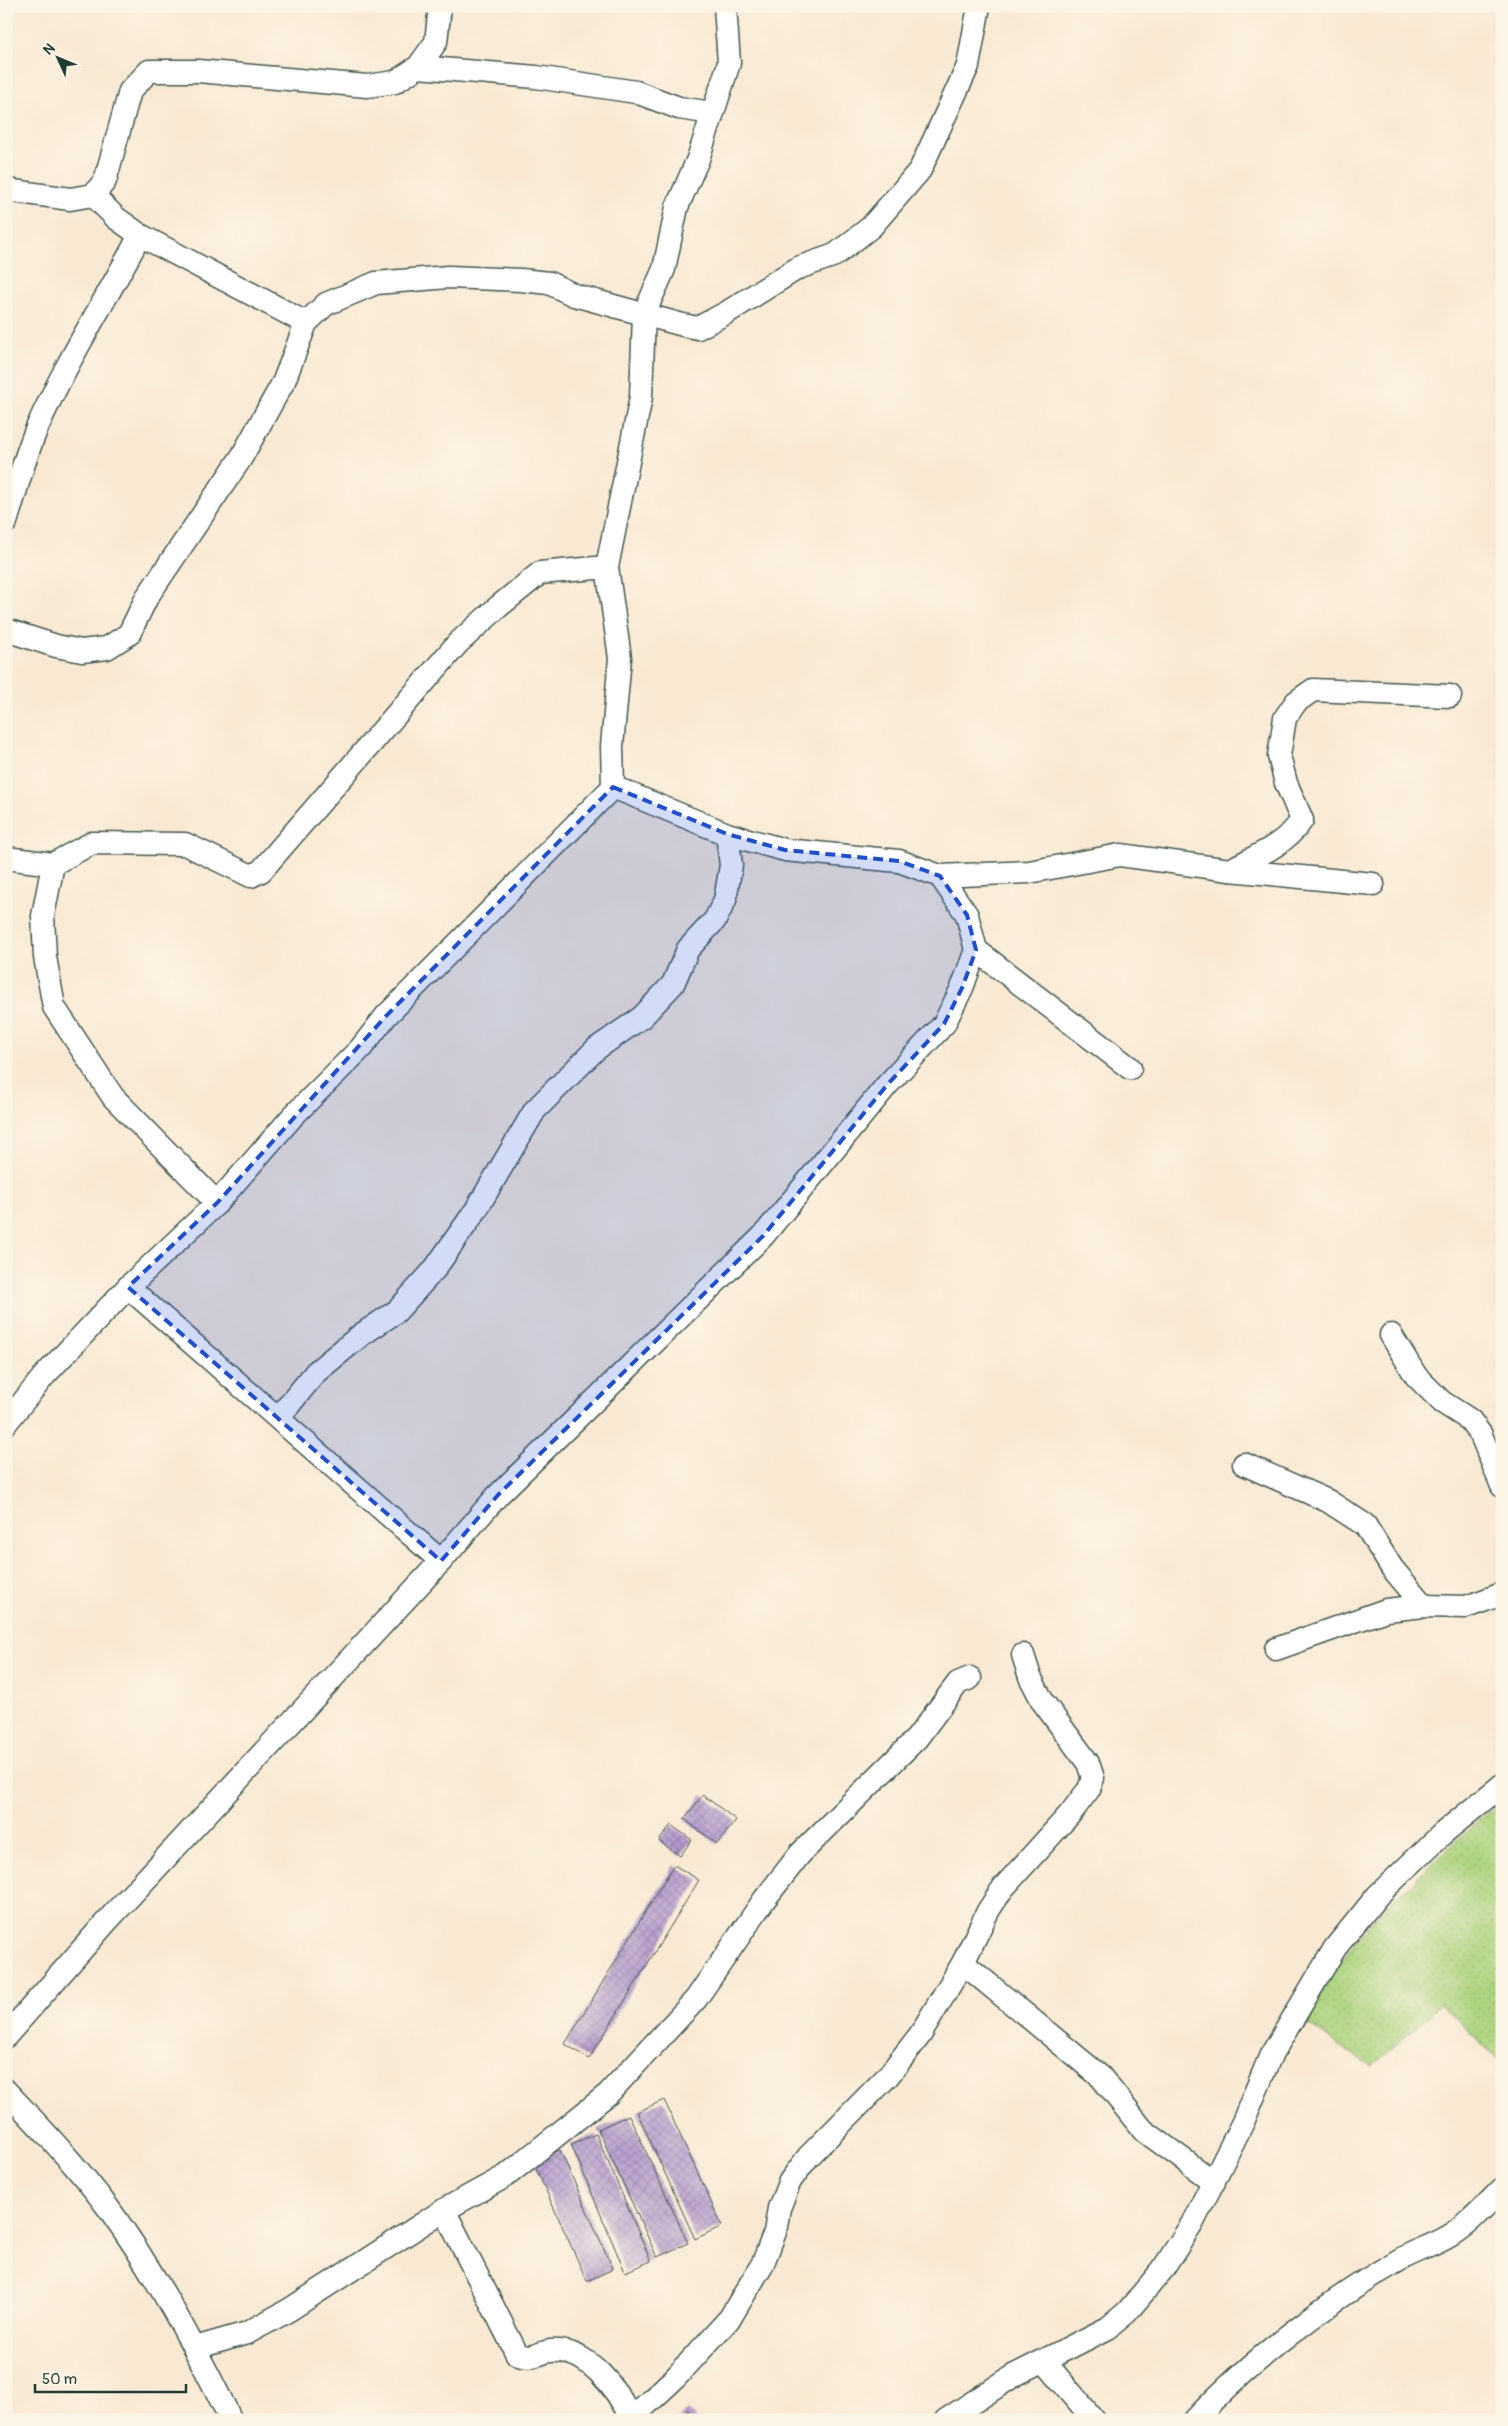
<svg xmlns="http://www.w3.org/2000/svg" width="1508" height="2426" viewBox="0 0 1508 2426" font-family="Pangolin,sans-serif">
  <style>
    .grass { fill: url(#grass-dots); stroke: #66885a }
    .building { fill: url(#building-cross-hatch) }
    .lines { fill: none; stroke-linecap: round; stroke-linejoin: round }
    .minor-casing { stroke: #40574c; stroke-width: 25 }
    .minor { stroke: #fff; stroke-width: 22 }
    .marked { fill: #1d4ed8; fill-opacity: 0.2; stroke: #1d4ed8; stroke-width: 4; stroke-dasharray: 10 6; stroke-linejoin: round }
  </style>
  <defs>
    <pattern id="grass-dots" width="8" height="8" patternUnits="userSpaceOnUse" patternTransform="scale(1.25)"><rect width="8" height="8" fill="#add47f"/><path d="M2 2h.1M6 6h.1" fill="none" stroke="#94b76e" stroke-width="1.8" stroke-linecap="round"/></pattern>
    <pattern id="building-cross-hatch" width="8" height="8" patternUnits="userSpaceOnUse" patternTransform="scale(1.25)"><rect width="8" height="8" fill="#b49acf"/><path d="M0 0l8 8M0 8l8-8" fill="none" stroke="#927fa9"/></pattern>
  </defs>
  <rect width="100%" height="100%" fill="#fcf5e5"/>
  <filter id="ink" filterUnits="userSpaceOnUse"><feTurbulence type="fractalNoise" baseFrequency=".02" numOctaves="2"/><feDisplacementMap in="SourceGraphic" scale="10" xChannelSelector="R" yChannelSelector="G"/><feConvolveMatrix kernelMatrix="1 2 1 2 8 2 1 2 1" color-interpolation-filters="sRGB"/></filter>
  <filter id="wash" filterUnits="userSpaceOnUse"><feTurbulence type="fractalNoise" baseFrequency=".0096" numOctaves="4" result="noise"/><feDisplacementMap in="SourceGraphic" scale="20" xChannelSelector="R" yChannelSelector="G"/><feGaussianBlur stdDeviation="1.12" result="paint"/><feColorMatrix in="noise" values="0 0 0 0 0 0 0 0 0 0 0 0 0 0 0 0 0 1.4 0 .05"/><feComposite in="paint" operator="in"/></filter>
  <g filter="url(#wash)">
    <rect width="100%" height="100%" fill="#f9e9d3"/>
    <path class="grass" d="M1502,1802V2063L1440,2004L1372,2067L1303,2021L1351,1947L1390,1902L1481,1818Z"/>
    <g id="blocks">
      <g class="building">
        <path d="M703,1795L736,1820L717,1844L684,1819Z"/>
        <path d="M671,1825L692,1840L680,1856L659,1841Z"/>
        <path d="M674,1865L699,1880L589,2059L565,2044Z"/>
        <path d="M664,2100L722,2226L695,2239L637,2112Z"/>
        <path d="M629,2115L688,2243L657,2257L598,2129Z"/>
        <path d="M596,2134L651,2261L625,2272L571,2144Z"/>
        <path d="M560,2150L613,2269L587,2281L533,2162Z"/>
        <path d="M688,2410L696,2420H677Z"/>
      </g>
    </g>
  </g>
  <g filter="url(#ink)">
    <use href="#blocks" fill-opacity="0" stroke="#40574c" stroke-width="1"/>
    <g class="lines">
      <defs>
        <g id="minor">
          <path d="M725,6L729,63L698,159L677,207L664,269L644,314L641,397L607,567L620,658L612,746L613,787L727,834L785,850L899,861L940,876L967,915L976,950L1130,1068"/>
          <path d="M418,67L536,77L636,92L679,108L712,113"/>
          <path d="M6,190L70,199L93,195L105,181L130,91L149,71H198L367,86L395,82L418,67L436,42L440,6"/>
          <path d="M93,195L116,218L140,235L306,323"/>
          <path d="M6,522C16,491 24,458 37,428C66,361 107,299 140,235"/>
          <path d="M6,630L56,646L82,651L107,648L129,634L147,597L241,458L284,381L306,323L326,304L376,283L448,277L521,280L549,283L574,295L683,325L698,328L726,313L798,268L835,255L871,227L920,170L968,66L979,6"/>
          <path d="M6,858L53,864L92,843L185,844L251,876L261,871L458,643L498,607L540,573L607,567"/>
          <path d="M53,864L43,916L45,957L54,1007L113,1097L217,1203"/>
          <path d="M1230,870C1256,856 1285,845 1302,820L1286,783L1279,756L1285,718L1296,702L1313,690L1450,696"/>
          <path d="M940,876L1029,872L1120,855L1230,870L1373,884"/>
          <path d="M128,1287L441,1561"/>
          <path d="M1391,1335L1416,1376L1442,1402L1470,1420L1481,1435L1502,1486"/>
          <path d="M279,1417L316,1372L361,1335L397,1311L434,1270L476,1210L535,1110L596,1049L642,1017L673,984L688,949L715,920L725,900L731,865L727,834"/>
          <path d="M6,1423L44,1376L128,1287L217,1203L293,1116L361,1048L386,1016L613,787"/>
          <path d="M1244,1464L1328,1501L1365,1525L1392,1568L1424,1606"/>
          <path d="M1276,1649L1386,1610L1424,1606L1466,1607L1502,1594"/>
          <path d="M963,1963L1101,2077L1143,2130L1214,2182"/>
          <path d="M6,2036L107,1921L441,1561L498,1495L763,1236L887,1085L944,1024L962,988L976,950"/>
          <path d="M6,2091C42,2129 78,2167 109,2209C156,2274 195,2347 231,2420"/>
          <path d="M444,2210L517,2354C530,2361 538,2353 550,2351C588,2347 618,2391 632,2420"/>
          <path d="M195,2348L247,2333L289,2310L444,2210L506,2176L608,2094L696,1999L764,1900L800,1854L917,1738L958,1683L970,1678"/>
          <path d="M1045,2362L1094,2420"/>
          <path d="M632,2418L676,2377L730,2318L763,2263L775,2232L779,2208L790,2181L808,2157L888,2076L920,2035L963,1963L988,1911L1003,1888L1070,1814L1089,1789L1093,1778L1088,1763L1043,1702L1030,1677L1023,1655"/>
          <path d="M946,2420L1013,2376L1108,2328L1127,2312L1163,2269L1192,2224L1243,2122L1270,2057L1335,1948L1378,1895L1442,1834L1502,1785"/>
          <path d="M1195,2420C1247,2363 1330,2300 1396,2262C1413,2251 1434,2246 1451,2235C1470,2223 1486,2205 1502,2189"/>
        </g>
      </defs>
      <use href="#minor" class="minor-casing"/>
      <use href="#minor" class="minor"/>
    </g>
  </g>
  <path class="marked" d="M613,787L727,834L785,850L899,861L940,876L967,915L976,950L962,988L944,1024L887,1085L763,1236L498,1495L441,1561L128,1287L217,1203L386,1016Z"/>
  <rect width="1508" height="2426" fill="none" stroke="#fcf5e5" stroke-width="25"/>
  <g transform="translate(58 58) rotate(314)" stroke="#fcf5e5" stroke-width="4" paint-order="stroke">
  <path d="M0-4L9 19L0 12L-9 19Z" fill="#1f3d34"/>
  <text y="-8" font-size="14" font-weight="bold" text-anchor="middle" fill="#1f3d34">N</text>
  </g>
  <path d="M35 2384v8h151v-8" fill="none" stroke="#1f3d34" stroke-width="2.5"/>
  <text x="42" y="2384" font-size="15" fill="#1f3d34" stroke="#fcf5e5" stroke-width="4" paint-order="stroke">50 m</text>
</svg>
